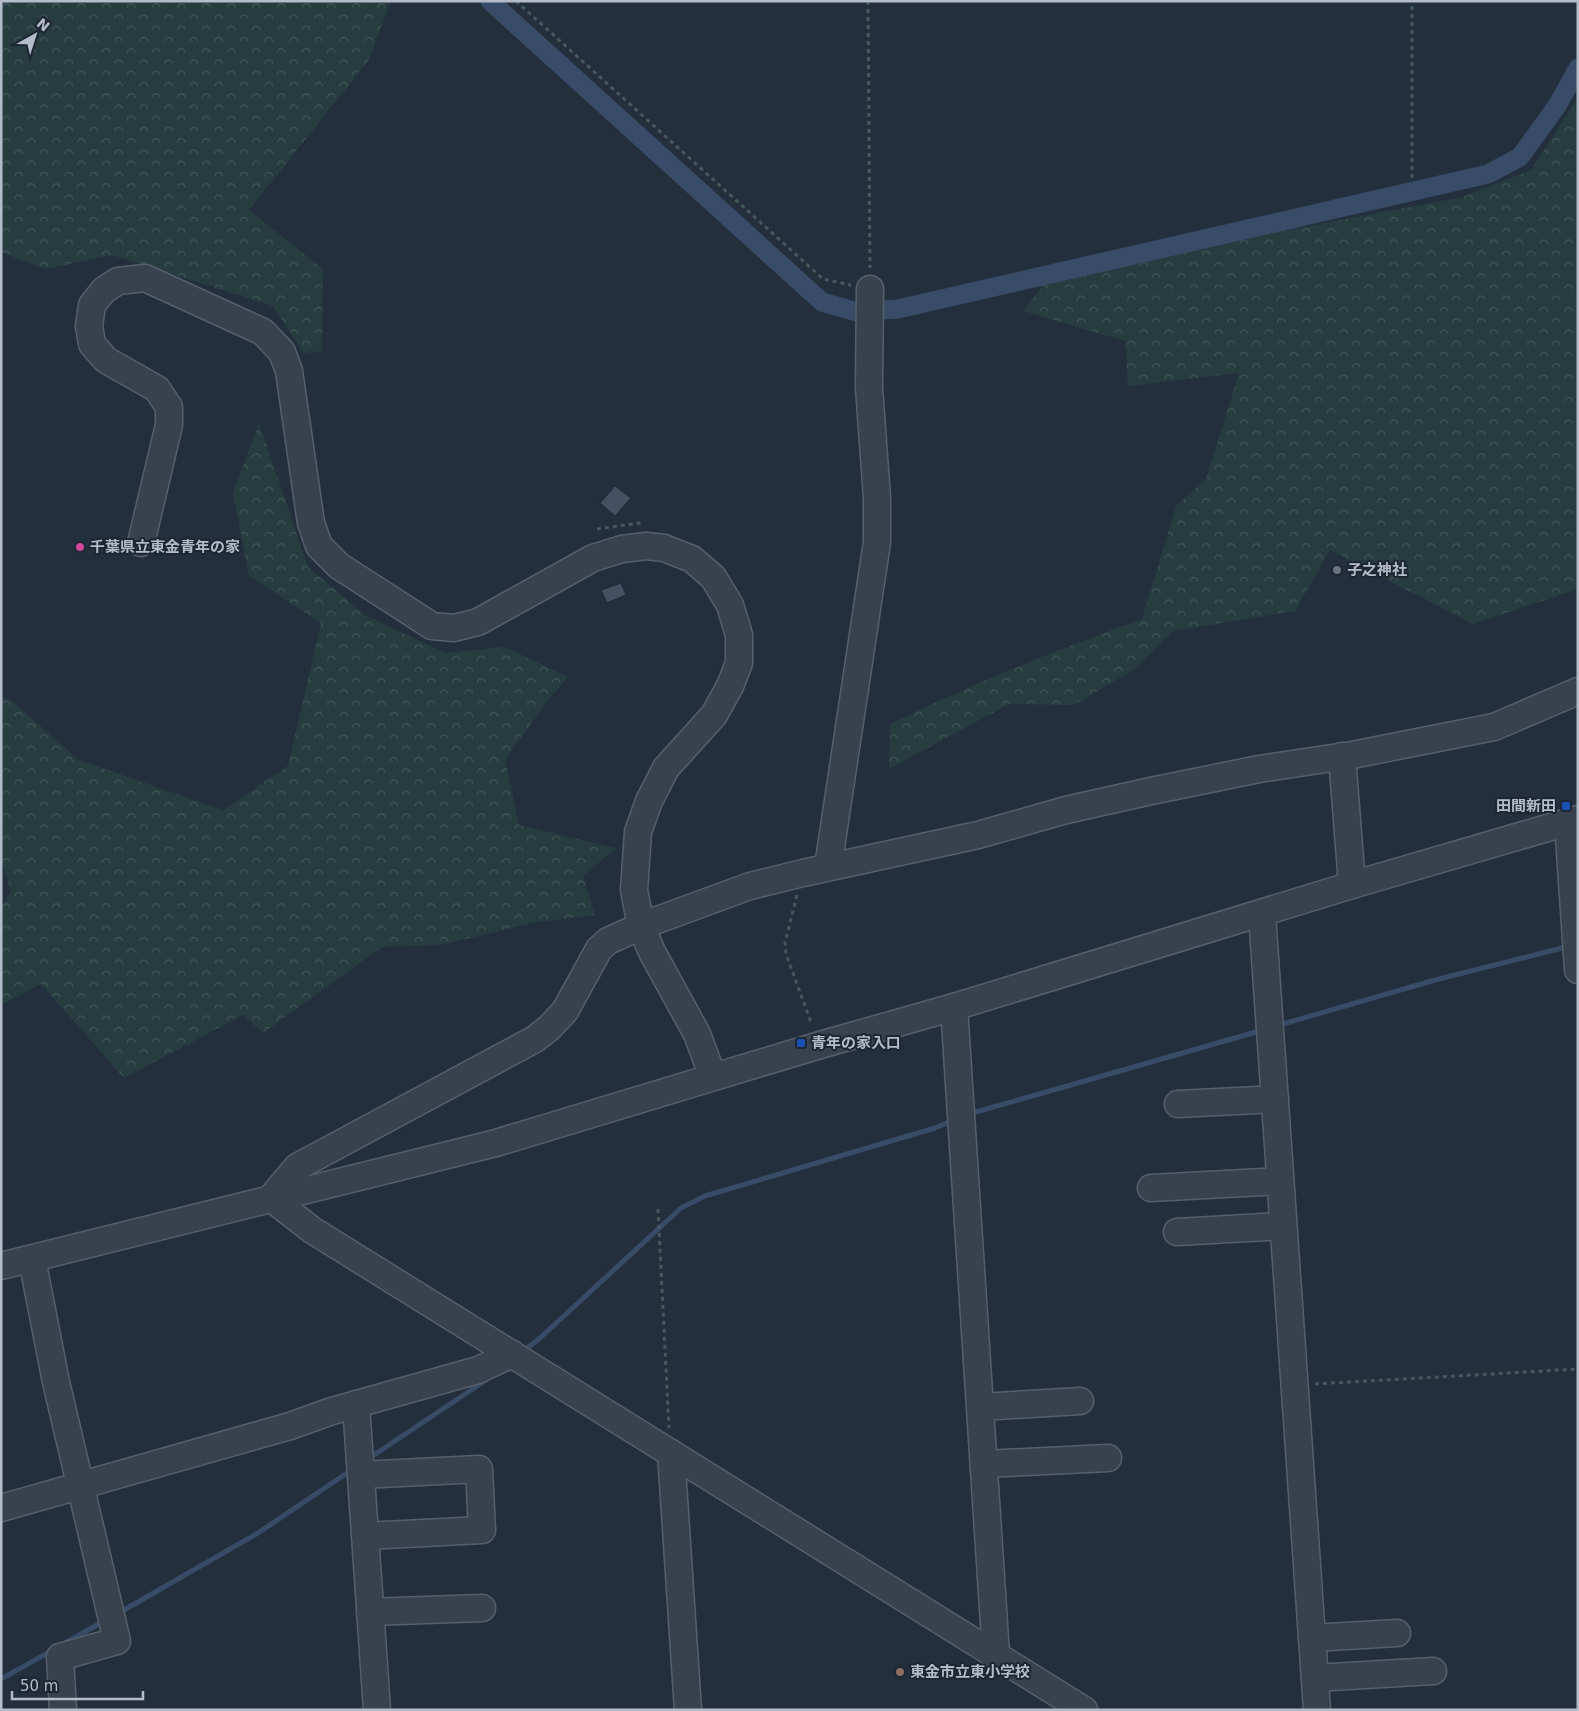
<svg xmlns="http://www.w3.org/2000/svg" width="1579" height="1711" viewBox="0 0 1579 1711" font-family="'DejaVu Sans','Noto Sans JP',sans-serif">
  <style>
    .forest { fill: url(#forest-crowns) }
    .lines { fill: none; stroke-linecap: round; stroke-linejoin: round }
    .stream { stroke: #394c67; stroke-width: 5 }
    .canal { stroke: #394c67; stroke-width: 19 }
    .building { fill: #455162; stroke: #1f2835 }
    .minor-casing { stroke: #565f6c; stroke-width: 29 }
    .path { stroke: #44595c; stroke-width: 3; stroke-dasharray: 4 4; stroke-linecap: butt }
    .minor { stroke: #38414e; stroke-width: 26 }
    .hotel-dot { fill: #d1479c; stroke: #1d2633; stroke-width: 2 }
    .worship-dot { fill: #6b7280; stroke: #1d2633; stroke-width: 2 }
    .transit-dot { fill: #1a4fb4; stroke: #1d2633; stroke-width: 2 }
    .education-dot { fill: #8d6e63; stroke: #1d2633; stroke-width: 2 }
    .labels { text-anchor: middle; stroke-width: 4; stroke-linejoin: round; paint-order: stroke }
    .poi-label { font-size: 15px; font-weight: bold; fill: #b4bcc9; stroke: #1d2633; text-anchor: start }
  </style>
  <defs>
    <pattern id="forest-crowns" width="20" height="18" patternUnits="userSpaceOnUse" patternTransform="scale(1.25)"><rect width="20" height="18" fill="#263c3f"/><path d="M2 6a3 3 0 1 1 6 0M12 15a3 3 0 1 1 6 0" fill="none" stroke="#435659"/></pattern>
  </defs>
  <rect width="100%" height="100%" fill="#242f3e"/>
  <g class="forest">
    <path d="M1,1H391L369,60L249,210L323,269L322,351L304,353L273,306L112,255L45,269L1,252Z"/>
    <path d="M1578,98V589L1473,624L1330,550L1295,611L1173,631L1138,667L1074,705L1009,704L889,769L890,724C972,684 1056,650 1142,619L1176,506L1206,479L1239,373L1128,386L1125,341L1023,311L1051,275L1462,197L1531,170Z"/>
    <path d="M259,423L308,567L365,615L445,653L505,647L568,677L549,699L505,759L519,825L616,848L583,876L595,915L536,922L441,945L382,947L263,1033L243,1015L124,1078L41,984L1,1005V908L11,891L1,860V696L12,701L79,760L223,810L288,766L321,623L249,576L233,493Z"/>
  </g>
  <g class="lines">
    <g class="stream">
      <path d="M1276,1026L1435,980L1570,946"/>
      <path d="M969,1114L1263,1030"/>
      <path d="M522,1352L540,1338L681,1208L705,1196L935,1128L954,1120"/>
      <path d="M368,1459L486,1380"/>
      <path d="M117,1614L258,1533L353,1469"/>
      <path d="M65,1643L106,1620"/>
      <path d="M1,1679L53,1650"/>
    </g>
    <path class="canal" d="M490,1L822,302L857,312L898,309L1488,174L1520,157L1557,106L1578,68"/>
  </g>
  <g class="building">
    <path d="M615,486L631,498L615,516L600,503Z"/>
    <path d="M621,583L626,595L607,603L601,590Z"/>
  </g>
  <g class="lines">
    <defs>
      <g id="minor">
        <path d="M141,543L169,425V407L157,389L106,360L92,344L89,326L92,305L104,290L118,281L145,278L263,332L282,352L289,371L311,523L319,546L339,566L432,626L454,628L478,622L593,558L622,549L646,546L664,548L692,559L713,577L730,605L739,635V663L730,686L714,715L666,768L649,801L638,832L634,890L641,926L652,952L697,1034L713,1077"/>
        <path d="M1342,756L1352,885"/>
        <path d="M1568,822L1578,970"/>
        <path d="M828,867L877,542V498L869,387L870,289"/>
        <path d="M1262,914L1317,1710"/>
        <path d="M954,1007L996,1655"/>
        <path d="M1178,1104L1275,1099"/>
        <path d="M1151,1188L1280,1181"/>
        <path d="M271,1198L297,1167L535,1039L549,1028L565,1011L599,949L608,941L641,926L750,886L803,873L978,835L1066,810L1151,791L1259,769L1352,755L1494,727L1578,691"/>
        <path d="M271,1198L312,1230L1084,1710"/>
        <path d="M1177,1232L1283,1226"/>
        <path d="M32,1259L56,1382L117,1641L60,1657L63,1710"/>
        <path d="M1,1266L496,1143L820,1045L954,1007L1352,885L1578,819"/>
        <path d="M356,1404L377,1710"/>
        <path d="M981,1407L1080,1401"/>
        <path d="M671,1453L688,1710"/>
        <path d="M985,1464L1108,1458"/>
        <path d="M361,1475L479,1469L482,1530L365,1536"/>
        <path d="M1,1508L290,1426L332,1411L478,1370L512,1354"/>
        <path d="M370,1612L482,1608"/>
        <path d="M1312,1638L1397,1633"/>
        <path d="M1315,1678L1433,1671"/>
      </g>
    </defs>
    <use href="#minor" class="minor-casing"/>
    <g class="path">
      <path d="M516,1L823,279L851,285"/>
      <path d="M868,1L870,268"/>
      <path d="M1412,178V1"/>
      <path d="M597,529L639,523L643,524"/>
      <path d="M797,895L785,943L786,954L812,1025"/>
      <path d="M658,1209L669,1428"/>
      <path d="M1315,1384L1578,1369"/>
    </g>
    <use href="#minor" class="minor"/>
  </g>
  <circle class="hotel-dot" cx="80" cy="547" r="5"/>
  <circle class="worship-dot" cx="1337" cy="570" r="5"/>
  <g class="transit-dot">
    <rect x="1561" y="801" width="10" height="10" rx="2.5"/>
    <rect x="796" y="1038" width="10" height="10" rx="2.5"/>
  </g>
  <circle class="education-dot" cx="900" cy="1672" r="5"/>
  <g class="labels">
    <g class="poi-label">
      <text x="90" y="552">千葉県立東金青年の家</text>
      <text x="1347" y="575">子之神社</text>
      <text x="1556" y="811" text-anchor="end">田間新田</text>
      <text x="811" y="1048">青年の家入口</text>
      <text x="910" y="1677">東金市立東小学校</text>
    </g>
  </g>
  <rect width="1579" height="1711" fill="none" stroke="#b4bcc9" stroke-width="5"/>
  <g transform="translate(35 35) rotate(39)" stroke="#1d2633" stroke-width="4" paint-order="stroke">
  <path d="M0-4L9 19L0 12L-9 19Z" fill="#b4bcc9"/>
  <text y="-8" font-size="14" font-weight="bold" text-anchor="middle" fill="#b4bcc9">N</text>
  </g>
  <path d="M12 1691v8h131v-8" fill="none" stroke="#b4bcc9" stroke-width="2.5"/>
  <text x="20" y="1691" font-size="15" fill="#b4bcc9" stroke="#1d2633" stroke-width="4" paint-order="stroke">50 m</text>
</svg>
